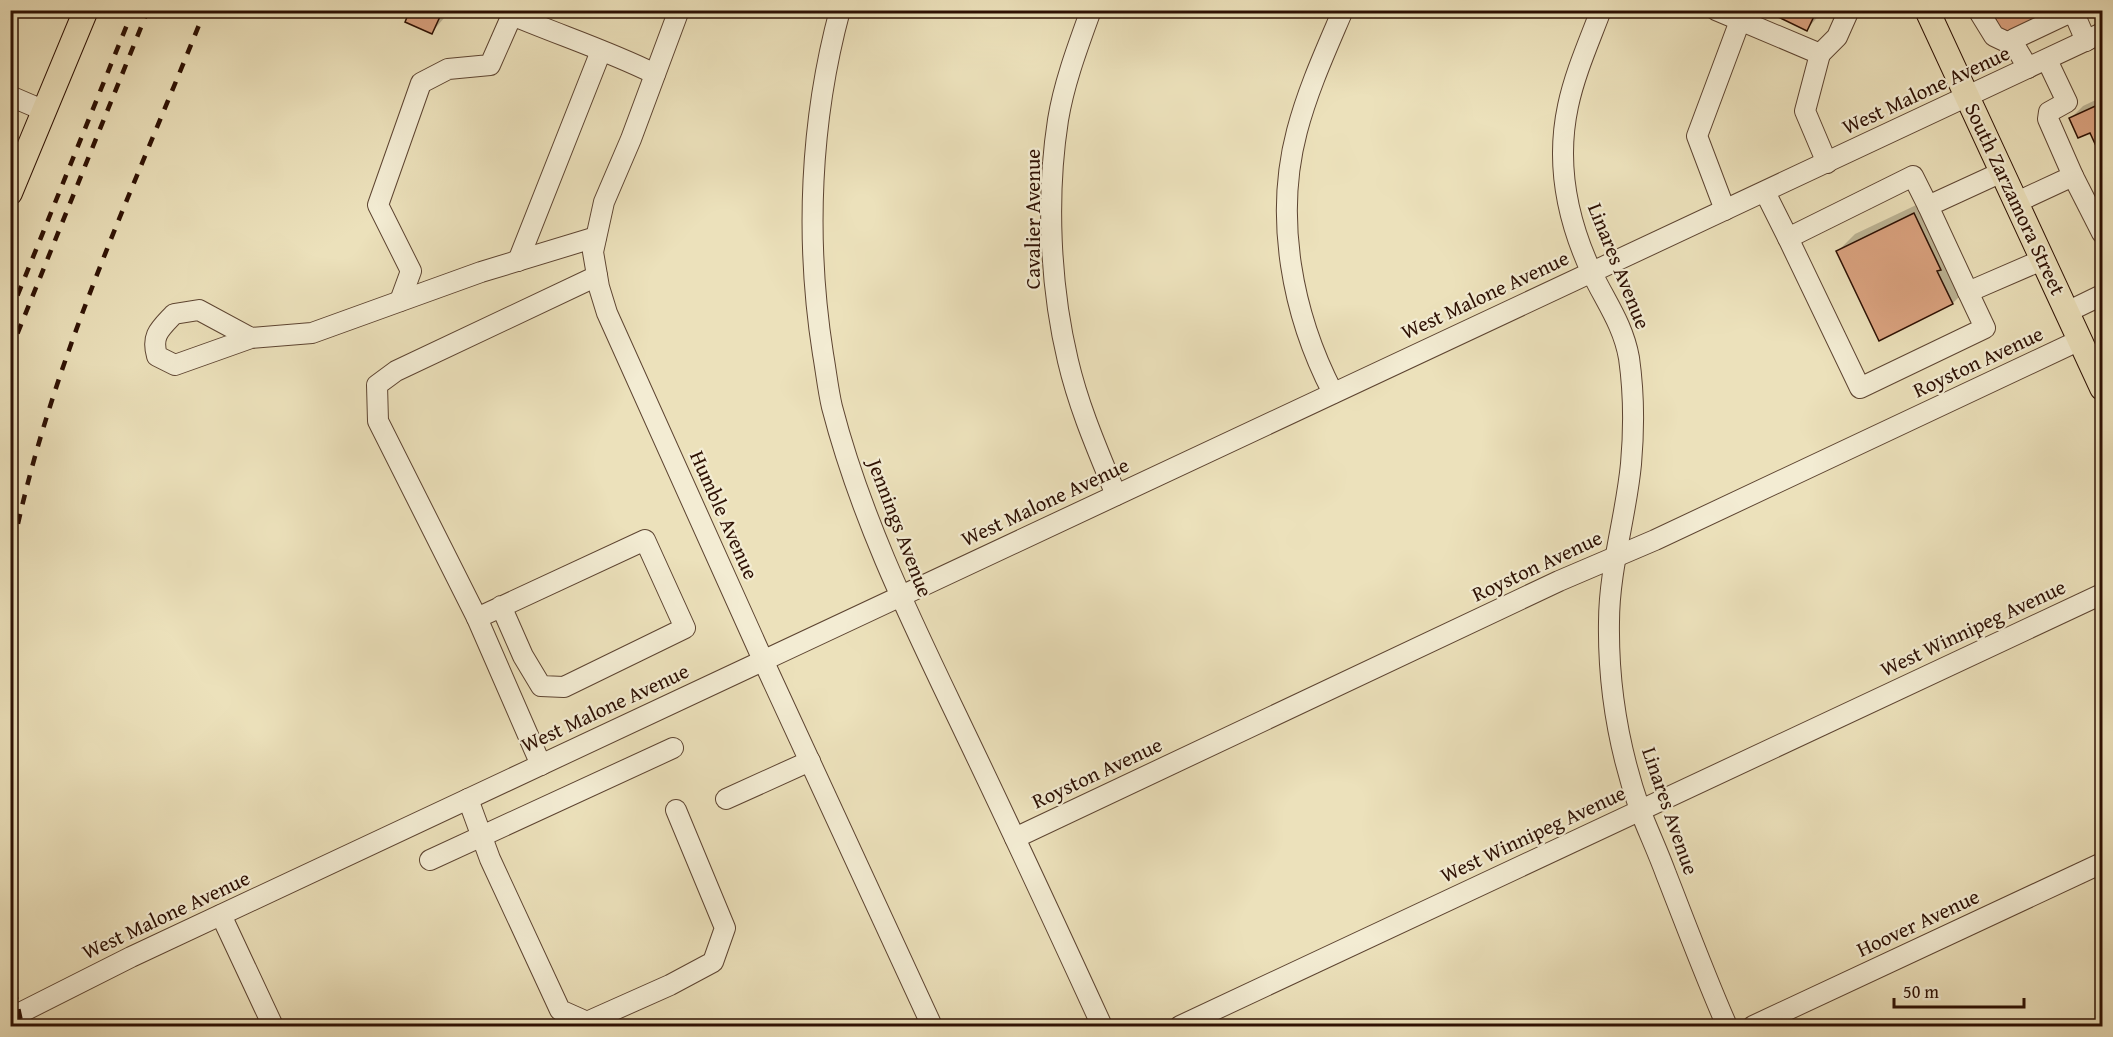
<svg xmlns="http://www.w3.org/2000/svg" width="2113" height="1037" viewBox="0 0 2113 1037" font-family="'Gentium Book Plus',serif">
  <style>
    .shadow { fill: #0003 }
    .building { fill: #daa27f; stroke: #2d1003; stroke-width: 1.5 }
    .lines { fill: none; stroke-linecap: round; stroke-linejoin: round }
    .minor-casing { stroke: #5d4431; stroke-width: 22 }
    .major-casing { stroke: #2d1003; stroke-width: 26 }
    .minor { stroke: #f3ecd3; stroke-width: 20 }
    .major { stroke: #ece1bb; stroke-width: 24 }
    .rail { stroke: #2d1003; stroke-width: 4.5; stroke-dasharray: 10 10; stroke-linecap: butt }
    .labels { text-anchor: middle; stroke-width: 4.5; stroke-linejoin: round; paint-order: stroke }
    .street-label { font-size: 21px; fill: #2d1003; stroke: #f3ecd3 }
  </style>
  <rect width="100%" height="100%" fill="#ece1bb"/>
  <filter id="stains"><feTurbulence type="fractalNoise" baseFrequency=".00333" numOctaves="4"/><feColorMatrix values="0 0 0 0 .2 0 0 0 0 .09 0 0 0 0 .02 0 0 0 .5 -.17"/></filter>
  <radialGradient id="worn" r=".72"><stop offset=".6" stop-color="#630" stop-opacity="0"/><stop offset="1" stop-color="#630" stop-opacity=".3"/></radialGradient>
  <g class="shadow">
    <path d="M412,10H451L432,32Z"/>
    <path d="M1767,10H1824L1807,29Z"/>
    <path d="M2102,97V155L2091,131L2071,118L2083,106Z"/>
    <path d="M1931,198L1970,286L1953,303L1838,251L1855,234Z"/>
  </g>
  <g class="building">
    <path d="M410,10H443L432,34L405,22Z"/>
    <path d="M1764,10H1817L1807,31Z"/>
    <path d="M1991,10H2053L2003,35Z"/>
    <path d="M2102,103V159L2090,133L2078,138L2069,118Z"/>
    <path d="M1914,213L1941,270L1937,271L1953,304L1879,341L1836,251Z"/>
  </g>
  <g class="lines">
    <defs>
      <g id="minor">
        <path d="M679,10L631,139L604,202L593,252L599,287L607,313L763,660L932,1026"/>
        <path d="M840,10C810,121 805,240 823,354C826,371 828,390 832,407C862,523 916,630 967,737C1013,833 1058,930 1102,1026"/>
        <path d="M1091,10C1078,46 1064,83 1058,120C1046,197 1050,286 1068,361C1079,408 1098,451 1116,495"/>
        <path d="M1601,10C1589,42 1575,73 1568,106C1556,162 1567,219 1591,271C1605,301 1623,324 1629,358C1634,393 1634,430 1631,464C1626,517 1609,569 1609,622C1608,685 1619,750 1640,810C1648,831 1658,852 1666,874C1686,925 1705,976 1727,1026"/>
        <path d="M1716,10L1820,54L1805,111L1827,163"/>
        <path d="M1978,10L1994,36L2015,46"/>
        <path d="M1820,54L1837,37L1849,10"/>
        <path d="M2028,68L2015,46L2014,39L2071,12L2077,20L2086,41"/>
        <path d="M10,96L45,111"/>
        <path d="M2002,172L1928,206L1968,292L2042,260"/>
        <path d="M2073,176L2102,233"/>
        <path d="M1765,192L1788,238L1913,176L1928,206"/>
        <path d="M2017,202L2073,176L2048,119L2049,112L2067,102L2047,60"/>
        <path d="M1725,210L1697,136L1744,10"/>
        <path d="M1788,238L1860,388L1985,328L1968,292"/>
        <path d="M518,261L601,51"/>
        <path d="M400,301L411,271L378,205L421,83L448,69L490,65L512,15C559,35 609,51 655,74"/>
        <path d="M2067,312L2102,295"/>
        <path d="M251,338L175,365L157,356C151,335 160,329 174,314L199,310L251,338L312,333L481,272L596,237"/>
        <path d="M1333,393C1292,314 1274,218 1297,131C1308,89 1326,50 1343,10"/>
        <path d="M501,606L523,656L541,686L564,687L685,628L645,540L477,618L541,765"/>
        <path d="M477,618L378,421L377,385L396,371L597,276"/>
        <path d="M468,799L490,859L560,1010L587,1022L670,985L713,962L725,928L676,810"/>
        <path d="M726,799L810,761"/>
        <path d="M1015,838L1559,581L1655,540L2080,340"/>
        <path d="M430,860L673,748"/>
        <path d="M221,915L273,1026"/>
        <path d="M10,1018L131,957L2102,33"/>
        <path d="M1180,1026L2102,594"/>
        <path d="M1753,1026L2102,863"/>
      </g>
      <g id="major">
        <path d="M1927,10L2102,388"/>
        <path d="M10,193L86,10"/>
      </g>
    </defs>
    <use href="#minor" class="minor-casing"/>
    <use href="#major" class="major-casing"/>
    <use href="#minor" class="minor"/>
    <use href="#major" class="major"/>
    <g class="rail">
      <path d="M10,314L133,10"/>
      <path d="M10,352L148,10"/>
      <path d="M10,563C45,373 134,189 205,10"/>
      <path d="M10,970L22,1026"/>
    </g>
  </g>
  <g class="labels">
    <g class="street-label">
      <text transform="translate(1926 90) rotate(-25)" y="7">West Malone Avenue</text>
      <text transform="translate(2015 199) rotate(65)" y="7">South Zarzamora Street</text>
      <text transform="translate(1033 219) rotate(-90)" y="7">Cavalier Avenue</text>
      <text transform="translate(1619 266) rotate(68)" y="7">Linares Avenue</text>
      <text transform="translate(1485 295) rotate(-25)" y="7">West Malone Avenue</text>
      <text transform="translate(1978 362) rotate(-25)" y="7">Royston Avenue</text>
      <text transform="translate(1045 502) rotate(-25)" y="7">West Malone Avenue</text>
      <text transform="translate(724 515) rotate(66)" y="7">Humble Avenue</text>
      <text transform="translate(900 528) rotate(69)" y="7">Jennings Avenue</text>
      <text transform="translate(1537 566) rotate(-25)" y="7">Royston Avenue</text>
      <text transform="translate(1973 628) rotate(-25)" y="7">West Winnipeg Avenue</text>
      <text transform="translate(605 708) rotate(-25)" y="7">West Malone Avenue</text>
      <text transform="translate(1097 773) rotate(-25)" y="7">Royston Avenue</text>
      <text transform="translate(1670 811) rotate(71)" y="7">Linares Avenue</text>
      <text transform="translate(1533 834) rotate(-25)" y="7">West Winnipeg Avenue</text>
      <text transform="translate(166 915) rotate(-25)" y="7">West Malone Avenue</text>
      <text transform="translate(1918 923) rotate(-25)" y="7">Hoover Avenue</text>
    </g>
  </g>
  <rect width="2113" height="1037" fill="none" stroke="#ece1bb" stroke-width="36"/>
  <rect x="12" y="12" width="2089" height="1013" fill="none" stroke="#2d1003" stroke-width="3"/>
  <rect x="18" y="18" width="2077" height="1001" fill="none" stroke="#2d1003" stroke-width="1.5"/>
  <path d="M1894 998v9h130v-9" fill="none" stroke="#2d1003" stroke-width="3"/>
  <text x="1903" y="998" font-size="18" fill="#2d1003" stroke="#f3ecd3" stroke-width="4.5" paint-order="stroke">50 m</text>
  <rect width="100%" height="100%" filter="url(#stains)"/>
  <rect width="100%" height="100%" fill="url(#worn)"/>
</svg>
